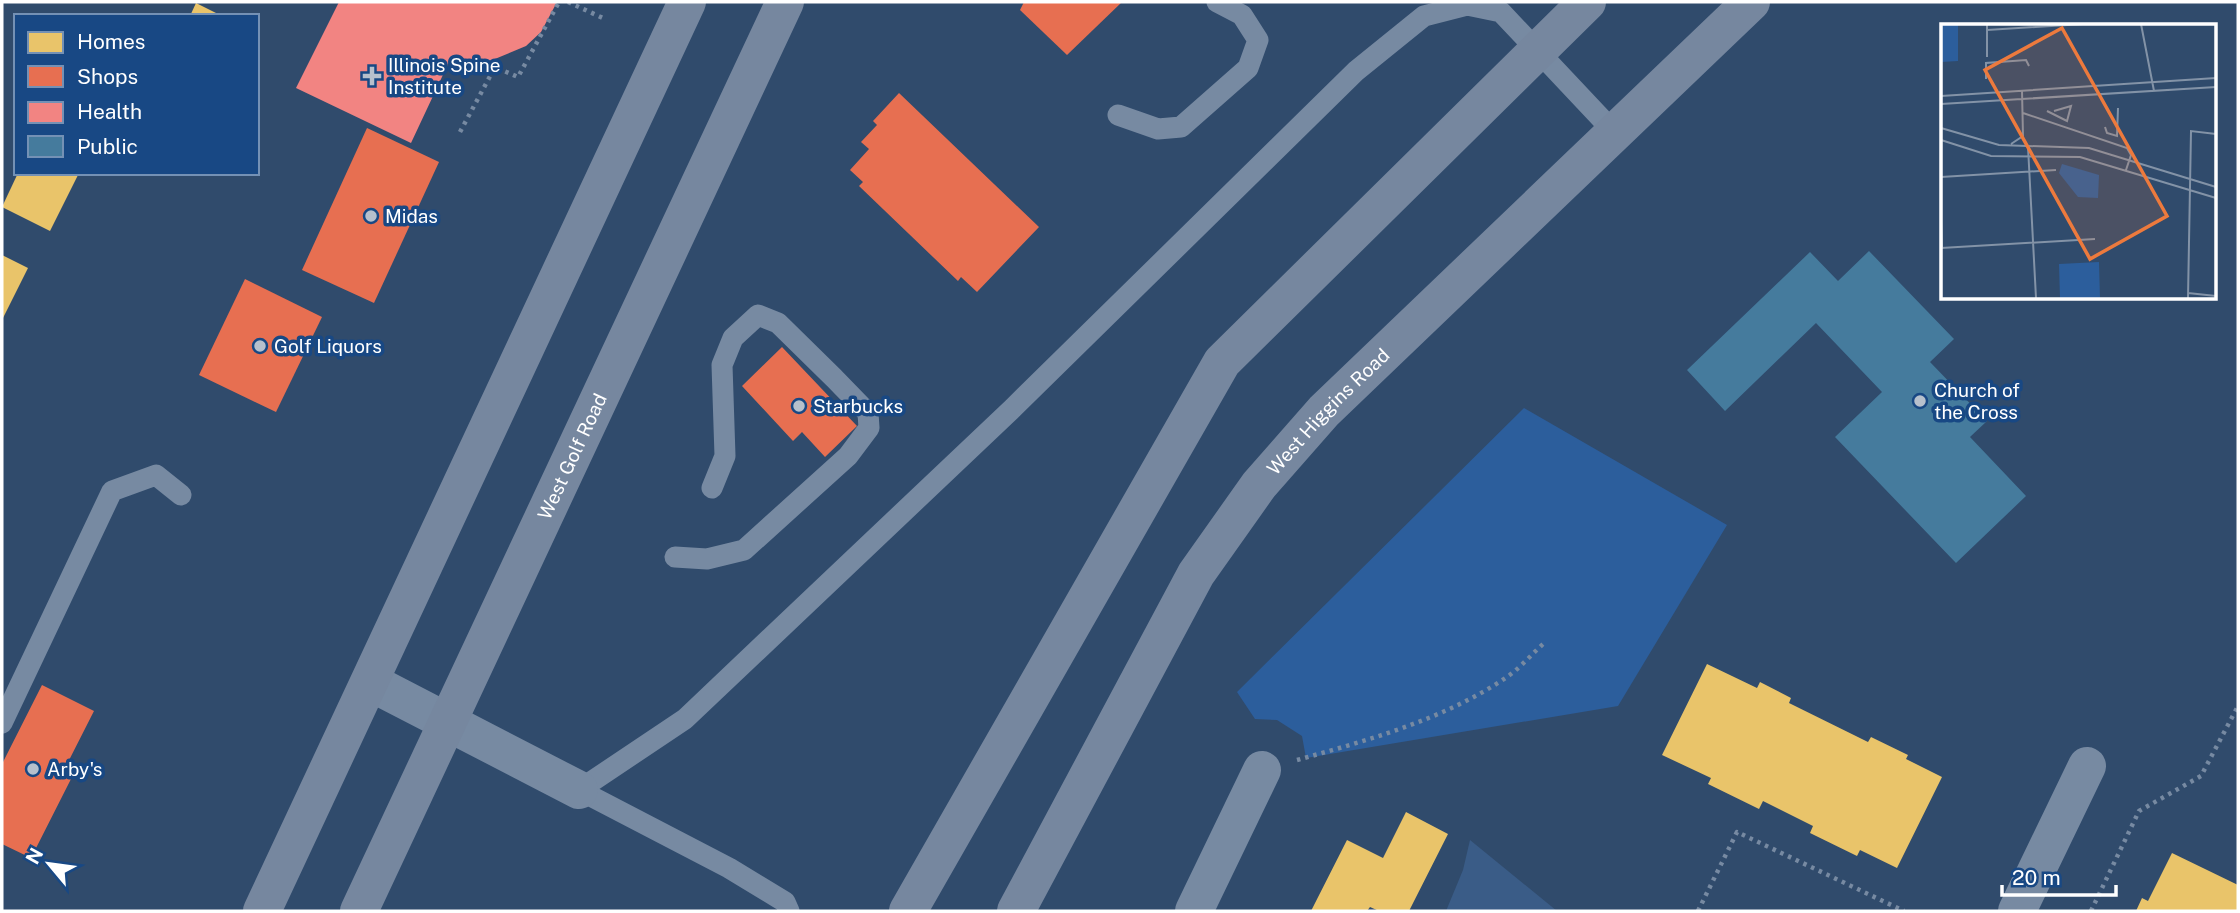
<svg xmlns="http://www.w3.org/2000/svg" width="2240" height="913" viewBox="0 0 2240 913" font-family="'Public Sans',sans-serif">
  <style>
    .green { fill: #2c5e9c }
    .water { fill: #3a5c87 }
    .homes { fill: #e9c46a }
    .shops { fill: #e76f51 }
    .health { fill: #f28482 }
    .public { fill: #457b9d }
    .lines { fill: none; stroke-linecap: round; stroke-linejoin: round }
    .path { stroke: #778aa2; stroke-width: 4.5; stroke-dasharray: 3.5 5; stroke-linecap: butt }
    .lane { stroke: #778aa2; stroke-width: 21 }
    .street { stroke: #778aa2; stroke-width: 38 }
    .primary { stroke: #76879f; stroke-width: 38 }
    .poi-dot { fill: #b7c0cc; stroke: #184884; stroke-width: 2.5 }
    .labels { text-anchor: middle; stroke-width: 7; stroke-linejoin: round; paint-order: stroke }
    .poi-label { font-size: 19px; fill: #fff; stroke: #184884; text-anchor: start }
    .street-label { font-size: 19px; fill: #fff; stroke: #184884 }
    .inset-road { fill: none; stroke: #8393a7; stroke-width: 2 }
    .view { fill: #ed7a3d; fill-opacity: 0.15; stroke: #ed7a3d; stroke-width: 3.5 }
    .inset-edge { fill: none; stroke: #fff; stroke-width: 3.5 }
  </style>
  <rect width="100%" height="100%" fill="#304b6c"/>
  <path class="green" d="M1524,408L1727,525L1618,706L1306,758L1302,736L1277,720L1255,719L1237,692Z"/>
  <path class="water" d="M1470,840L1557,911H1446L1463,870Z"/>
  <g class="homes">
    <path d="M196,3L222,16H190Z"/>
    <path d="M18,173H79L50,231L2,207Z"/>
    <path d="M2,255L28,268L2,320Z"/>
    <path d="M1707,664L1757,688L1760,682L1791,698L1789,703L1868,742L1871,737L1908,755L1906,759L1942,777L1897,868L1860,850L1857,856L1810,833L1813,826L1763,801L1759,809L1708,784L1711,778L1662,755Z"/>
    <path d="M1406,812L1448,834L1409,911H1379L1370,907L1367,911H1311L1347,840L1383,858Z"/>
    <path d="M2172,853L2238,885V911H2136L2142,898L2148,901Z"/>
  </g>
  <g class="shops">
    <path d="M1024,2H1122L1067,55L1020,10Z"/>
    <path d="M899,93L1039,227L977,292L961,277L958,281L859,186L863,182L850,170L869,149L861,142L877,125L873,121Z"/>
    <path d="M367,128L439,162L374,303L302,270Z"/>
    <path d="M245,279L322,317L276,412L199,375Z"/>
    <path d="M782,347L857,426L825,457L802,432L793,441L742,386Z"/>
    <path d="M42,685L94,711L62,774L71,779L31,858L2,844V764Z"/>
  </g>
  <path class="health" d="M339,2H557L541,32L526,46L490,61L449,62L411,143L296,88Z"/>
  <path class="public" d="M1869,251L1954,339L1930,362L1987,421L1970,437L2026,496L1956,563L1835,437L1882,392L1816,323L1725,411L1687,370L1810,252L1838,281Z"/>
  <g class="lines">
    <g class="path">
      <path d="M568,2L605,19"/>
      <path d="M460,132L495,67L518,77L559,2"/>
      <path d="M1297,760C1369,740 1445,719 1507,677C1520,668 1531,655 1543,644"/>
      <path d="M1698,911L1737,832L1904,911"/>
      <path d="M2091,911L2139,811L2201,776L2238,706"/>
    </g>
    <g class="lane">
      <path d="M1118,115L1158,129L1181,127L1248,68L1258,40L1242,15L1217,2"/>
      <path d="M675,557L707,559L744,550L848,456L869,428L868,413L834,378L778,323L758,315L733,338L722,365L725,456L712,488"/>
      <path d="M2,723L112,491L156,475L181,495"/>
      <path d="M789,911L785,902L729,868L579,790L685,719L1013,408L1356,71L1424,16L1467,5L1501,12L1614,132"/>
    </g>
    <g class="street">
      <path d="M370,682L579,790"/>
      <path d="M1194,911L1262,770"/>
      <path d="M2017,911L2087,766"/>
    </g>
    <g class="primary">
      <path d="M262,911L687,2"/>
      <path id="s1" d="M359,911L785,2"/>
      <path d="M908,911L1222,362L1587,2"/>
      <path id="s2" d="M1016,911L1196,574L1259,485L1324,411L1751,2"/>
    </g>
  </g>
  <g class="poi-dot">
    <path d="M368.5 65.5h7v7h7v7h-7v7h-7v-7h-7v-7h7z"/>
    <circle cx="371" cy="216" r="7"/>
    <circle cx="260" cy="346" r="7"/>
    <circle cx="1920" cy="401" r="7"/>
    <circle cx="799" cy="406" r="7"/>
    <circle cx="33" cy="769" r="7"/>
  </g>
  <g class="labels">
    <g class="poi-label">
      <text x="388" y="72">Illinois Spine<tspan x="388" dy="22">Institute</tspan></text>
      <text x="385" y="223">Midas</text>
      <text x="274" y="353">Golf Liquors</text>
      <text x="1934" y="397">Church of<tspan x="1934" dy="22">the Cross</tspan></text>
      <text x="813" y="413">Starbucks</text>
      <text x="47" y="776">Arby's</text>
    </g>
    <g class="street-label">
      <text dy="7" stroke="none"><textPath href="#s2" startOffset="592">West Higgins Road</textPath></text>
      <text dy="7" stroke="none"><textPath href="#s1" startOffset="502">West Golf Road</textPath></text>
    </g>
  </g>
  <g transform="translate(1941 24)">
    <rect width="275" height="275" fill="#304b6c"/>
    <path d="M0,0H17V37L0,38ZM121,140L158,151L157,174L137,173L118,149ZM158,238L159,274H119L118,240Z" fill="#2c5e9c"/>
    <path class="inset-road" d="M200,0L213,67M46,6L142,0M46,33V0M45,55V39L85,36L88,42M0,72L275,54M0,80L275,63M106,87L126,97L130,82L113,87M82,89L186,124L190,131L185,146M164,103L166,109L176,112L177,84M0,104L58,121L148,124L275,163M0,116L50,132L139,133L275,174M70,120L82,112L81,67M87,123L95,274M0,153L115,146M0,197L1,224M0,224L154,215M247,269L275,272M247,274L250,107L275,110"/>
    <path class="view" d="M121,4L226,192L149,235L44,46Z"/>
    <rect width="275" height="275" class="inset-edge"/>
  </g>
  <rect width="2240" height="913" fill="none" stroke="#ffffff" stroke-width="7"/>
  <rect x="14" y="14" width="245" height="161" fill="#184884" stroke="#7491b5" stroke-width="2"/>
  <rect x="28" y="32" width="35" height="21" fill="#e9c46a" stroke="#7491b5" stroke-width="2"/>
  <text x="77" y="49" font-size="21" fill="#ffffff">Homes</text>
  <rect x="28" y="66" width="35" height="21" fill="#e76f51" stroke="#7491b5" stroke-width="2"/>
  <text x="77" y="84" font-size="21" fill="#ffffff">Shops</text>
  <rect x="28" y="102" width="35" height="21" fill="#f28482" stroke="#7491b5" stroke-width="2"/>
  <text x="77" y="119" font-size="21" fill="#ffffff">Health</text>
  <rect x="28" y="136" width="35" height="21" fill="#457b9d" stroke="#7491b5" stroke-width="2"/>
  <text x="77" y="154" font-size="21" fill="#ffffff">Public</text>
  <g transform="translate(49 864) rotate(299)" stroke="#184884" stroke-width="5" paint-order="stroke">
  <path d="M0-5L12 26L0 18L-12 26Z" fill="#ffffff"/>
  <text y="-10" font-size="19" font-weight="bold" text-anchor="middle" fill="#ffffff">N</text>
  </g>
  <path d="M2002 885v10h114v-10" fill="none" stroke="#ffffff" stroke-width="3.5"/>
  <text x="2012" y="885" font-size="21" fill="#ffffff" stroke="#184884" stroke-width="5" paint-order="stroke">20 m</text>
</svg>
